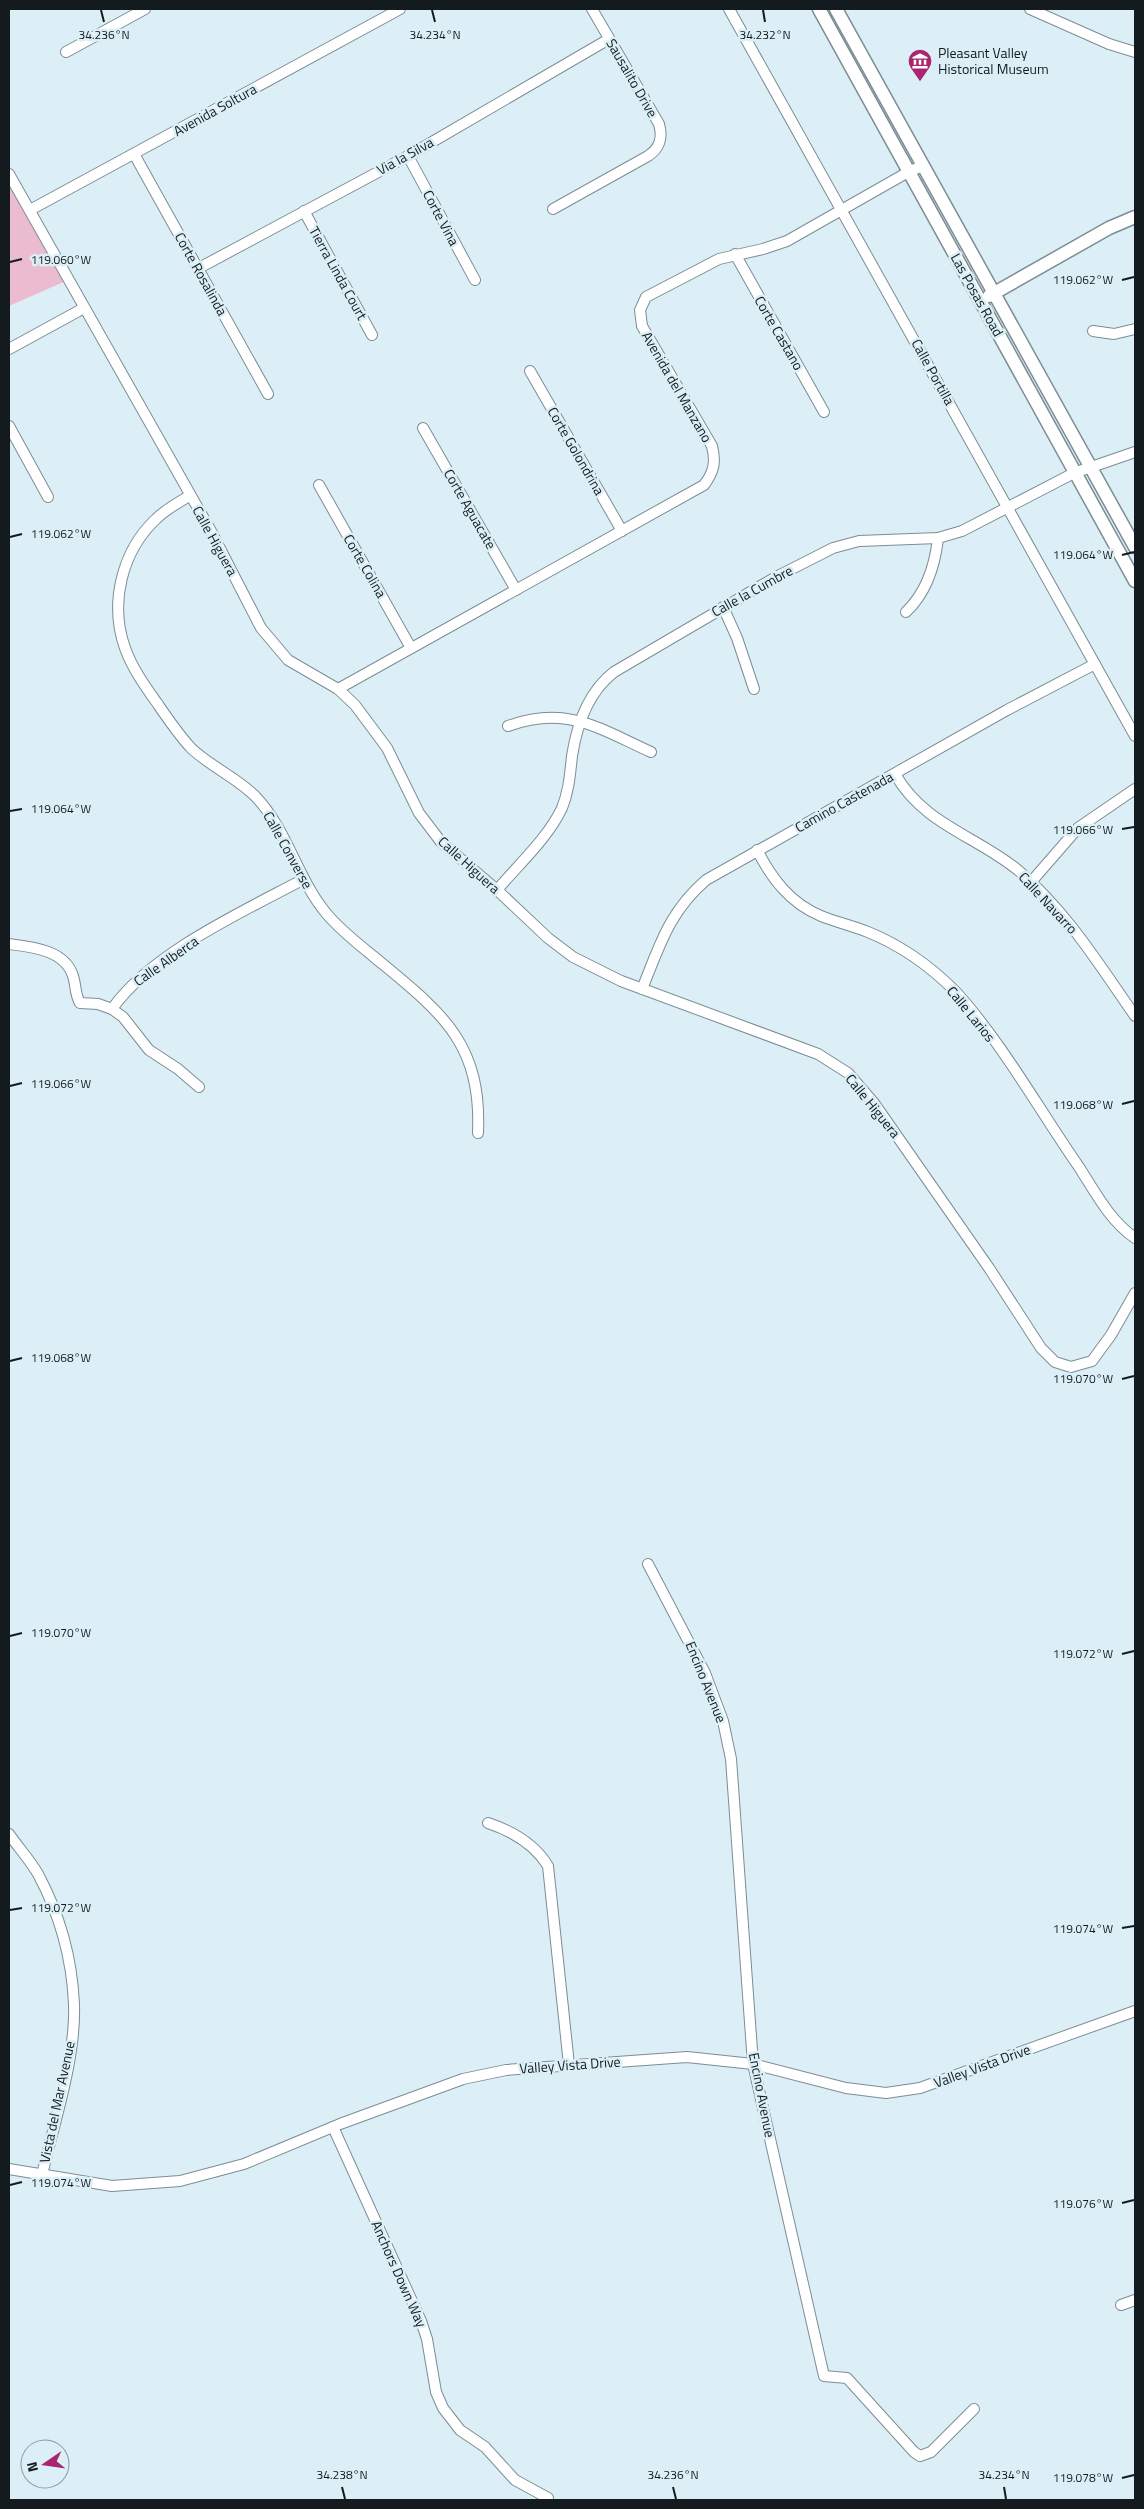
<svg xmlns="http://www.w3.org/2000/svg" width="1144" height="2509" viewBox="0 0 1144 2509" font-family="'Titillium Web',sans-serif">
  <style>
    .green { fill: #ebbbcf }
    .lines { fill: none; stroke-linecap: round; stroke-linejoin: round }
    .minor-casing { stroke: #7c8d94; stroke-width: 12 }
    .major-casing { stroke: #7c8d94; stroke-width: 15 }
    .minor { stroke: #fff; stroke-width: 10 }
    .major { stroke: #fff; stroke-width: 12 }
    .ticks { fill: none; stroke: #141b1e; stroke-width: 2 }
    .labels { text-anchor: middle; stroke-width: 5; stroke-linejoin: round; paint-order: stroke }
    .poi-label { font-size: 14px; fill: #141b1e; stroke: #dceff7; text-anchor: start }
    .street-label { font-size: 14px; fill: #141b1e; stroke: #dceff7 }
    .ticks-label { font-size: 12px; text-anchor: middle; fill: #141b1e; stroke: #dceff7; stroke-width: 5; stroke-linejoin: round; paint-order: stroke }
  </style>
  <rect width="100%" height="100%" fill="#dceff7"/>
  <path class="green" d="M9,174L68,280L9,306Z"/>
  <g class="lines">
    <defs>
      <g id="minor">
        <path d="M729,9L1135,736"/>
        <path d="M1030,9L1109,44L1135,52"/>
        <path d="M66,52L145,9"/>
        <path d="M134,154L268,394"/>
        <path d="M408,156L475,280"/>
        <path d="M9,174L212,533L261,628L288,660L338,689L355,705L387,748L419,813L441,842L497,890L548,938L573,957L621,981L818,1054L848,1073L874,1103L989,1268L1041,1348L1055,1362L1071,1367L1092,1361L1111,1335L1135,1293"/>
        <path d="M553,209L648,156C660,148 663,138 659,124L592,9"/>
        <path d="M30,210L400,9"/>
        <path d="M304,211L372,335"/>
        <path d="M735,254L824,412"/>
        <path d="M199,268L408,156L609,39"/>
        <path d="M1093,331L1114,334L1135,329"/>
        <path d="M9,349L84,308"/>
        <path d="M530,371L622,531"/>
        <path d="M9,426L48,497"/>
        <path d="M423,428L516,590"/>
        <path d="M319,485L411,648"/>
        <path d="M189,496C178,503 166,509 156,519C122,551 109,603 125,648C132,668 145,686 157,703C168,719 178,734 191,748C211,767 236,777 255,796C287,829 297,878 326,913C339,929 357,943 373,956C439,1011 482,1040 478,1133"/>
        <path d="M723,607L737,638L754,689"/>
        <path d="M906,612C927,592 935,566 938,538"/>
        <path d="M338,689L704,485C714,472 716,462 712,446L642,326L640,310L646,297L719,259L763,249L787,241L910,171L923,166"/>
        <path d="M508,726C567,705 598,728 651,752"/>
        <path d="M895,774C924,825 977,836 1019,871C1067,912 1100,966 1135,1016"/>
        <path d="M757,850C772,879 790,903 821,916C836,922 853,926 868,932C900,945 930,966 955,991C1001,1041 1040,1111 1079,1167C1095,1192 1110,1221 1135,1238"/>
        <path d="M1031,882L1078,828L1135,789"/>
        <path d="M497,890C518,865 548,838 562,808C569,791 570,774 572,756C577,724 588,692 614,672L776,577L833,548L859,541L938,538L962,531L1074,473L1135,452"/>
        <path d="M9,944C32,947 65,950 73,976C76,985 75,995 80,1003L98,1004L112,1009L123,1017L149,1050L178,1069L199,1087"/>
        <path d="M642,989C660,945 669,912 706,880L1007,710L1095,664"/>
        <path d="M112,1009C151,953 244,911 304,879"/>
        <path d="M648,1564L705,1673L723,1721L731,1759L753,2064L824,2376L847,2378L914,2452L920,2456L931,2452L974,2409"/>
        <path d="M488,1823C512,1831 534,1843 548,1866L569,2065"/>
        <path d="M9,1834C18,1847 30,1860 38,1874C59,1913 72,1959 74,2004C76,2059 54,2122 42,2175"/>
        <path d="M333,2127L421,2321L427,2339L436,2392L443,2408L460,2430L485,2447L515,2480L548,2498"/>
        <path d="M9,2169L112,2186L180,2181L244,2164L340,2124L463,2079L506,2070L687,2057L753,2064L846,2088L886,2093L920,2088L1135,2011"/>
        <path d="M1121,2305L1135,2300"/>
      </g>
      <g id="major">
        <path d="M819,9L1135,581"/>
        <path d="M836,9L1135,547"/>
        <path d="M989,296L1109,228L1135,217"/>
      </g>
    </defs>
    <use href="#minor" class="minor-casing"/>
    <use href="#major" class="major-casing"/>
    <use href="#minor" class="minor"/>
    <use href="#major" class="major"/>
  </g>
  <path class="ticks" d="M101,10L104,22M432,10L435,22M763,10L765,22M10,262L22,259M1122,280L1134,277M10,537L22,534M1122,555L1134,552M10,811L22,809M1122,829L1134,827M10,1086L22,1083M1122,1104L1134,1101M10,1361L22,1358M1122,1379L1134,1376M10,1636L22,1633M1122,1654L1134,1651M10,1910L22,1908M1122,1928L1134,1926M10,2185L22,2182M1122,2203L1134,2200M1122,2478L1134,2475M342,2487L345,2499M673,2487L676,2499M1004,2487L1006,2499"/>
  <defs>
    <symbol id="museum-pin" viewBox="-11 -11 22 30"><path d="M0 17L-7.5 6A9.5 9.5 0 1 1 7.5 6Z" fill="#a92570" stroke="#dceff7"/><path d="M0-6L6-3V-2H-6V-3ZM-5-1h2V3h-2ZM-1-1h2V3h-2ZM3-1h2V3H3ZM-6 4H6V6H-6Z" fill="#fff"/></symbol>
  </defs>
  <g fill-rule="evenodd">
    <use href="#museum-pin" x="906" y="47" width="28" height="38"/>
  </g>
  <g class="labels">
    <g class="poi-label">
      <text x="938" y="58">Pleasant Valley<tspan x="938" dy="16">Historical Museum</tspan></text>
    </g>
    <g class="street-label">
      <text transform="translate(632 78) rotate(60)" y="5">Sausalito Drive</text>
      <text transform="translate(215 110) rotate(-29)" y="5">Avenida Soltura</text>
      <text transform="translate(405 156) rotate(-29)" y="5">Via la Silva</text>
      <text transform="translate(441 218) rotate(62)" y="5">Corte Vina</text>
      <text transform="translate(338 273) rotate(61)" y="5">Tierra Linda Court</text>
      <text transform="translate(201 274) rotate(61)" y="5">Corte Rosalinda</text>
      <text transform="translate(977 295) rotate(61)" y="5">Las Posas Road</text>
      <text transform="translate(779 333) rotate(60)" y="5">Corte Castano</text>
      <text transform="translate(933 372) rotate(61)" y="5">Calle Portilla</text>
      <text transform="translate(677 387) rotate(60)" y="5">Avenida del Manzano</text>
      <text transform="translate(576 451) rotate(60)" y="5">Corte Golondrina</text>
      <text transform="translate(470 509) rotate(60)" y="5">Corte Aguacate</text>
      <text transform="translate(215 541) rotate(61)" y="5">Calle Higuera</text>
      <text transform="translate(365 566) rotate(60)" y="5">Corte Colina</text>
      <text transform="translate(752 591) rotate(-29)" y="5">Calle la Cumbre</text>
      <text transform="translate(844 802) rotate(-29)" y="5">Camino Castenada</text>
      <text transform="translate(288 850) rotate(61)" y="5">Calle Converse</text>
      <text transform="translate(469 865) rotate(42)" y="5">Calle Higuera</text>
      <text transform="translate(1048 903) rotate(47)" y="5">Calle Navarro</text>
      <text transform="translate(166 961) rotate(-35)" y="5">Calle Alberca</text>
      <text transform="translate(971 1014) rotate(51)" y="5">Calle Larios</text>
      <text transform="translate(873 1106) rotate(51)" y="5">Calle Higuera</text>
      <text transform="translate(706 1682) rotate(68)" y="5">Encino Avenue</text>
      <text transform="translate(570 2065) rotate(-4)" y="5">Valley Vista Drive</text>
      <text transform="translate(982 2066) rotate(-20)" y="5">Valley Vista Drive</text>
      <text transform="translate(762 2095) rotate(79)" y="5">Encino Avenue</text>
      <text transform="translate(57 2102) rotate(-78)" y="5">Vista del Mar Avenue</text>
      <text transform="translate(399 2274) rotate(66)" y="5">Anchors Down Way</text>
    </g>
  </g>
  <g class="ticks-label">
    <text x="104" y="39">34.236°N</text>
    <text x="435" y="39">34.234°N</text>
    <text x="765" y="39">34.232°N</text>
    <text x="61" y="264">119.060°W</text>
    <text x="1083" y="284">119.062°W</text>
    <text x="61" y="538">119.062°W</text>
    <text x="1083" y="559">119.064°W</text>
    <text x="61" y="813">119.064°W</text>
    <text x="1083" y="834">119.066°W</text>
    <text x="61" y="1088">119.066°W</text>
    <text x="1083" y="1109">119.068°W</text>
    <text x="61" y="1362">119.068°W</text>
    <text x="1083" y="1383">119.070°W</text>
    <text x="61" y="1637">119.070°W</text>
    <text x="1083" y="1658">119.072°W</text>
    <text x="61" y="1912">119.072°W</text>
    <text x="1083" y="1933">119.074°W</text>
    <text x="61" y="2187">119.074°W</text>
    <text x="1083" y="2208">119.076°W</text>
    <text x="342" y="2479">34.238°N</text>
    <text x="673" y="2479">34.236°N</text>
    <text x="1004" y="2479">34.234°N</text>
    <text x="1083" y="2482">119.078°W</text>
  </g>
  <rect width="1144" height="2509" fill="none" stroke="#141b1e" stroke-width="20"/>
  <g transform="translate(45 2464) rotate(257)"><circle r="24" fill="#dceff7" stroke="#8c9aa0"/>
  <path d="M0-4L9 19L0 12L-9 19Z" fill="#a92570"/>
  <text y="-8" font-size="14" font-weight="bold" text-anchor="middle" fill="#141b1e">N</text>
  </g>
</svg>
